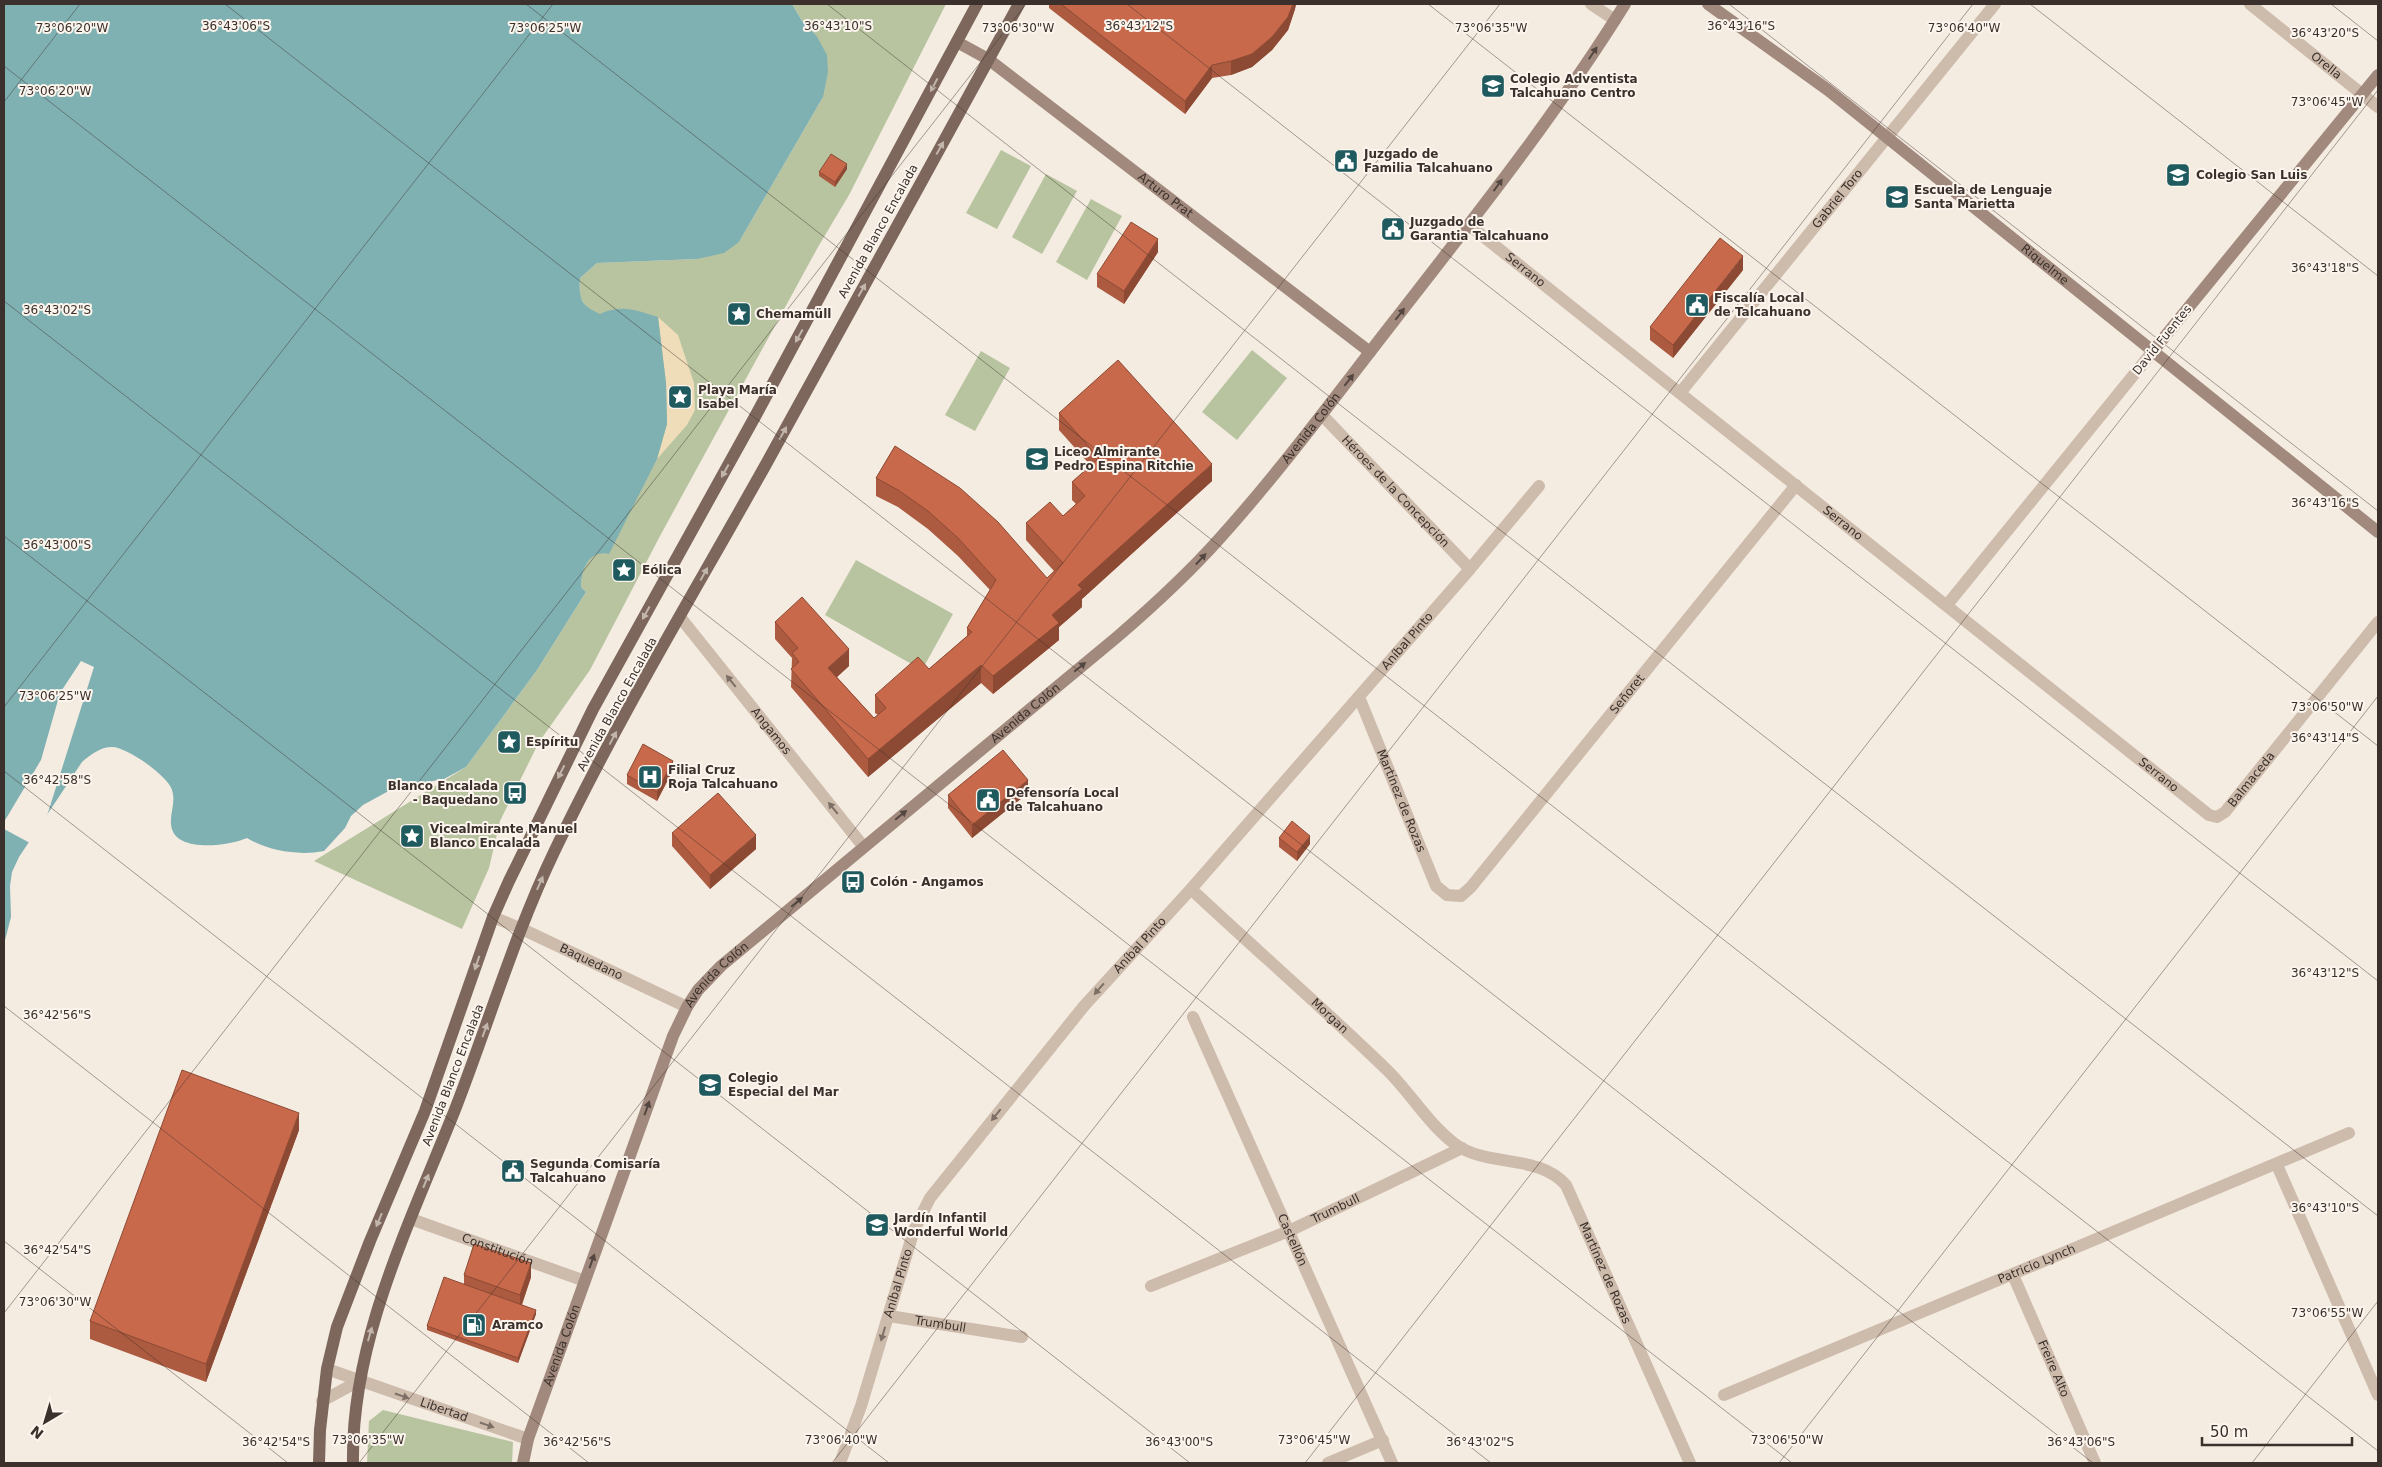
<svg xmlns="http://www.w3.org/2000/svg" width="2382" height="1467" viewBox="0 0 2382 1467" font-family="'DejaVu Sans',sans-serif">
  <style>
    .green { fill: #b8c4a0 }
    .sand { fill: #efdcb8 }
    .water { fill: #7fb0b2 }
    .pier { fill: #f4ebe1 }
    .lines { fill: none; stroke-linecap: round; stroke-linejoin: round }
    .street { stroke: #cdbbac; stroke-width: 12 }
    .secondary { stroke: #a18a7d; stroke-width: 12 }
    .primary { stroke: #7d675c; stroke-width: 12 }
    .wall { fill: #ac5a40 }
    .shaded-wall { fill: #8c4a34 }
    .building { fill: #c8694b; stroke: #8c4a34 }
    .oneway { fill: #544640 }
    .oneway2 { fill: #c2b5ac }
    .oneway3 { fill: #7d6f65 }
    .ticks { fill: none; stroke: #3b302b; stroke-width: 1; stroke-opacity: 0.45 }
    .labels { text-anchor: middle; stroke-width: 4; stroke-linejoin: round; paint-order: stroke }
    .street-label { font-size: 12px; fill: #3b302b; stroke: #fbf5ee }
    .poi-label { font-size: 12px; font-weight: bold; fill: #3b302b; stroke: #fbf5ee; text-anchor: start }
    .ticks-label { font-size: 12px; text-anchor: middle; fill: #3b302b; stroke: #fbf5ee; stroke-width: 4; stroke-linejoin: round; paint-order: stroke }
  </style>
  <rect width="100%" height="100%" fill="#f4ebe1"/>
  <g class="green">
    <path d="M792,4H946L849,195L818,247L660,536L590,670L539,742L500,821L489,868L462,929L314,861L466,767L537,670L586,592L581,587C581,572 586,557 602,552L655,462L587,308L580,297V278L597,263L697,259L739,242L823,97L816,35L802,21Z"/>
    <path d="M1001,150L1031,166L997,229L966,213Z"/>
    <path d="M1046,174L1077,191L1042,254L1012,237Z"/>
    <path d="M1091,199L1122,216L1087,280L1056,262Z"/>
    <path d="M1252,350L1287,378L1237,440L1202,412Z"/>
    <path d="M981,351L1010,368L975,431L945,415Z"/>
    <path d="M856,560L953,614L922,670L825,615Z"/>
    <path d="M383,1410L513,1442L512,1463H367L369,1421Z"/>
  </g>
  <path class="sand" d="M658,317L678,335L694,383L695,410L687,425L657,459L667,424L666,383Z"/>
  <path class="water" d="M4,4H792L802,21L816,35L827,55L828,72L823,97L739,242L724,253L697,259L597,263L580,278C579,299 580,305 600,314C621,304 636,310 658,317L666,383L667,424L657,459L609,554C589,549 581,571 581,587L586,592L537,670L466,767L444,779L394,788L363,805L351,816L345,828L324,851C299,856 268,851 247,838C229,846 173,854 171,824C170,812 176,803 172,790C168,776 127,747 112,747C100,747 90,755 82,762L19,857L12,872L10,886L11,917L4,944Z"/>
  <path class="pier" d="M81,661L94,667L46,819L30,843L4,829V822L41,760L60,693Z"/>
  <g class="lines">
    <g class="street">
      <path d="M1591,4L1615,20"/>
      <path id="s1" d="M2250,4L2378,107"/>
      <path id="s2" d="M1469,225L2209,815L2217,817L2225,812L2378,622"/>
      <path id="s3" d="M1680,393L1995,4"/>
      <path id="s4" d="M1322,415L1470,569"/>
      <path d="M1947,605L2153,351"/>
      <path id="s5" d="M680,617L863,846"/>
      <path id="s6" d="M1359,697L1436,886L1447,895L1461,896L1471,887L1796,485"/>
      <path id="s7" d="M1191,889C1255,949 1322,1007 1386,1069C1410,1092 1428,1124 1455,1144C1488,1168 1537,1153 1566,1185L1690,1463"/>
      <path id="s8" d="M493,917L522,929L687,1007"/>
      <path id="s9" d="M1193,1017L1392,1463"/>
      <path d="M2277,1165L2378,1395"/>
      <path id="s10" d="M411,1219L585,1281"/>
      <path id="s11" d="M2013,1275L2095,1463"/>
      <path id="s12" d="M1151,1286L1289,1231L1462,1148"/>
      <path id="s13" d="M889,1316L1022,1337"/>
      <path id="s14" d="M327,1369L528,1439"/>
      <path id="s15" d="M1724,1395L2349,1133"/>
      <path d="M322,1401L359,1381"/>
      <path id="s16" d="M840,1463L861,1406L914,1230L930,1198L1084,1006L1191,889L1470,569L1539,486"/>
      <path d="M1328,1463L1383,1440"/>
    </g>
    <g class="secondary">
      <path id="s17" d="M1708,4L1828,90L2378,532"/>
      <path id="s18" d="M957,42L988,59L1370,352"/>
      <path d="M2153,351L2378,75"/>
      <path id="s19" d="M523,1463L528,1439L673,1036L687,1007L698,990L721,966L1117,637C1153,606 1188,574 1220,538C1282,469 1337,394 1394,321C1474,218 1556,115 1625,4"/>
    </g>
    <g class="primary">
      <path d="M319,1463L320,1430L327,1369L337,1327L370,1241L425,1111L493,917L509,881L593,709L757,413L977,4"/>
      <path d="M353,1463C351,1339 411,1221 456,1107C489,1022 515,933 555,850C618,718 694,593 765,466C851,312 934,158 1019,4"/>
    </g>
  </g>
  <g class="wall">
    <path d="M1049,4H1296L1295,9L1288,30L1272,50L1252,67L1231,75L1212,78L1185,114L1049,8Z"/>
    <path d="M847,169L835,187L819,176V172Z"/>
    <path d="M1158,252L1124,304L1097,287V274Z"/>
    <path d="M1743,270L1673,358L1650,340V327Z"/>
    <path d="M1059,413L1212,481L1082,599V607L1059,627V640L993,694L981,683L868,777L791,687L792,658L775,639V622L849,666L837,677L874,718L878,715L875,713V695L929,669L967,636V628L990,590L958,556L928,529L898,507L876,496V478L895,446L1047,578L1054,571L1026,540V523L1063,516L1076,504L1072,500V482L1091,466L1059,430Z"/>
    <path d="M673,770L657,801L627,784V775Z"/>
    <path d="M1028,793L972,838L948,808V795Z"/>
    <path d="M672,833L756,849L710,889L672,846Z"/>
    <path d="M1279,838L1310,844L1297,861L1279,847Z"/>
    <path d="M299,1130L206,1382L90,1339V1321Z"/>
    <path d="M464,1275L531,1277L522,1305L536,1314L518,1363L427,1330V1326L464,1284Z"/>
  </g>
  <g class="shaded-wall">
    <path d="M1293,4H1296L1295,9L1288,30L1272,50L1252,67L1231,75V61Z"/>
    <path d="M1212,65V78L1185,114V101Z"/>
    <path d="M847,164V169L835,187V182Z"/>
    <path d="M1158,239V252L1124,304V291Z"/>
    <path d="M1743,256V270L1673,358V345Z"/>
    <path d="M1212,464V481L1082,599V607L1059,627V640L993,694V676L1052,615L1078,585Z"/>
    <path d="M849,649V666L828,685V668Z"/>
    <path d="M981,665V683L868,777V759Z"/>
    <path d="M673,761V770L657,801V792Z"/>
    <path d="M1028,780V793L972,838V825Z"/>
    <path d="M756,835V849L710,889V875Z"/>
    <path d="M1310,836V844L1297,861V852Z"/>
    <path d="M299,1113V1130L206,1382V1364Z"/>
    <path d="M531,1263V1277L520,1309V1295Z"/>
    <path d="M536,1310V1314L518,1363V1358Z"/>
  </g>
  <g class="building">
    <path d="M1061,4H1293L1288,17L1272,37L1252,54L1231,61L1212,65L1185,101Z"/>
    <path d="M831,154L847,164L835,182L819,172Z"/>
    <path d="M1131,222L1158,239L1124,291L1097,274Z"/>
    <path d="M1720,238L1743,256L1673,345L1650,327Z"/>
    <path d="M1118,360L1212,464L1078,585L1082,589L1052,615L1059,623L993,676L981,665L868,759L791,669L799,662L792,653L798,648L775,622L802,597L849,649L828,668L874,718L886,708L875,695L918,657L929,669L972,632L967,628L996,580L958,538L928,511L898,490L876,478L895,446L960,488L998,522L1047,578L1063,563L1026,523L1050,502L1063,516L1085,496L1072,482L1099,458L1059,413Z"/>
    <path d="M643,744L673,761L657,792L627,775Z"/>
    <path d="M1003,750L1028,780L972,825L948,795Z"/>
    <path d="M718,793L756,835L710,875L672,833Z"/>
    <path d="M1292,821L1310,836L1297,852L1279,838Z"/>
    <path d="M182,1070L299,1113L206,1364L90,1321Z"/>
    <path d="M474,1244L531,1263L520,1295L464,1275Z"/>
    <path d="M444,1277L536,1310L518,1358L427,1326Z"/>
  </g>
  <defs><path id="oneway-solid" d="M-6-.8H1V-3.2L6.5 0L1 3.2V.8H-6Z" transform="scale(1.25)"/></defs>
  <g class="oneway">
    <use href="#oneway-solid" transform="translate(1593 53) rotate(-56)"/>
    <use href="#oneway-solid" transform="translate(1498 185) rotate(-54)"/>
    <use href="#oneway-solid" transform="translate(1400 314) rotate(-52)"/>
    <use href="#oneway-solid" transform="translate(1349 380) rotate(-52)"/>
    <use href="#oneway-solid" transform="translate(1201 559) rotate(-47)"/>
    <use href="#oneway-solid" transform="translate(1080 667) rotate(-39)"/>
    <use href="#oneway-solid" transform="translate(901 815) rotate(-39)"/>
    <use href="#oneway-solid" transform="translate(797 902) rotate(-40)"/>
    <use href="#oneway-solid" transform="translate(647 1108) rotate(-70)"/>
    <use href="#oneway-solid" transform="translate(592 1261) rotate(-70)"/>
  </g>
  <g class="oneway2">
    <use href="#oneway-solid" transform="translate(934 85) rotate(118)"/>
    <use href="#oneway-solid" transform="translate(940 148) rotate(-61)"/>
    <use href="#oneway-solid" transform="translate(862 290) rotate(-61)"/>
    <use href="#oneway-solid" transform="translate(799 336) rotate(119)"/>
    <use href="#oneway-solid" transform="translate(783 433) rotate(-61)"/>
    <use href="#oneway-solid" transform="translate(725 471) rotate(119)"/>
    <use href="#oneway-solid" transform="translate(704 574) rotate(-61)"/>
    <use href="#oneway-solid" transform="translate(646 613) rotate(119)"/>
    <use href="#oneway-solid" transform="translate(613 738) rotate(-62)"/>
    <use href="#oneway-solid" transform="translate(561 772) rotate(117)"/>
    <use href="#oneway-solid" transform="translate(540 883) rotate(-66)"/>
    <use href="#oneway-solid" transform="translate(477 963) rotate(109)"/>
    <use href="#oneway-solid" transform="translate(485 1030) rotate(-70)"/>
    <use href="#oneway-solid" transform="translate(426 1181) rotate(-68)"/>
    <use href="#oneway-solid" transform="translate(379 1220) rotate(113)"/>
    <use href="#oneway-solid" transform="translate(370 1334) rotate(-74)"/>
  </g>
  <g class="oneway3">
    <use href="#oneway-solid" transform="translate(731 681) rotate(-129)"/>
    <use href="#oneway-solid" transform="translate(833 808) rotate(-129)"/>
    <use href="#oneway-solid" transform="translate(1099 989) rotate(131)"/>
    <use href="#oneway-solid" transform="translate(996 1115) rotate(129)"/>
    <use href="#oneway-solid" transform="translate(883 1334) rotate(107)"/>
    <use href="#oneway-solid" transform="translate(402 1396) rotate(19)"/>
    <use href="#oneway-solid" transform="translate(487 1425) rotate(19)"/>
  </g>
  <path class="ticks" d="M225,4L2093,1463M526,4L2378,1451M827,4L2378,1216M1127,4L2378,981M1428,4L2378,746M1729,4L2378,511M2030,4L2378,276M2331,4L2378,41M4,66L1792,1463M4,102L80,4M4,301L1491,1463M4,536L1190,1463M4,707L553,4M4,771L889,1463M4,1006L589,1463M4,1241L288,1463M4,1313L1026,4M359,1463L1500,4M832,1463L1973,4M1305,1463L2378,90M1779,1463L2378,696M2252,1463L2378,1301"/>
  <defs>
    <symbol id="school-square" viewBox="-11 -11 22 22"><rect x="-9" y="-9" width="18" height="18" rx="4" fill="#1f5a5e" stroke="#fbf5ee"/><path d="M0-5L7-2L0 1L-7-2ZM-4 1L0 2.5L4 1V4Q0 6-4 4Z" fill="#fff"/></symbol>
    <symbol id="civic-square" viewBox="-11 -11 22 22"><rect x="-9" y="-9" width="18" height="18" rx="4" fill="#1f5a5e" stroke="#fbf5ee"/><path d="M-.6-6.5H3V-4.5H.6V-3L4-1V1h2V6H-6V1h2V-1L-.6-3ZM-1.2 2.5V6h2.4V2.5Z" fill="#fff"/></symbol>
    <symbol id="sight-square" viewBox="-11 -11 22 22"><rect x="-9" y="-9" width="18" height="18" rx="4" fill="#1f5a5e" stroke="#fbf5ee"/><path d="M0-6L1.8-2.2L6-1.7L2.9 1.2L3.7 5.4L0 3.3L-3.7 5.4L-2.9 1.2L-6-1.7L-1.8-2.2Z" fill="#fff"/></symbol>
    <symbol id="hospital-square" viewBox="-11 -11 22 22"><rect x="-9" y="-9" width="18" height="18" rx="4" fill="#1f5a5e" stroke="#fbf5ee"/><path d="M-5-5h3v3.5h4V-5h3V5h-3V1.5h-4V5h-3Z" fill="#fff"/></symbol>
    <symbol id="bus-square" viewBox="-11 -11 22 22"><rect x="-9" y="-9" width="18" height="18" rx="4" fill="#1f5a5e" stroke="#fbf5ee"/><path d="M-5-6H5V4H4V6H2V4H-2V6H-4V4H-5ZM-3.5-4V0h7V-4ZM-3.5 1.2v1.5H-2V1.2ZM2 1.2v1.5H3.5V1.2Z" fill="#fff"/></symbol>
    <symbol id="fuel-square" viewBox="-11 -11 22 22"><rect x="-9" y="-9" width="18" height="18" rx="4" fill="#1f5a5e" stroke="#fbf5ee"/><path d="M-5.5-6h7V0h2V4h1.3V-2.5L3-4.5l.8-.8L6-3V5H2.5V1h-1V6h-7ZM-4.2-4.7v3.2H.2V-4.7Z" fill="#fff"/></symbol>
  </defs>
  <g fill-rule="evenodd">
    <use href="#school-square" x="1479" y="72" width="28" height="28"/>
    <use href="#civic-square" x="1332" y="147" width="28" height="28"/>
    <use href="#school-square" x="2164" y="161" width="28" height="28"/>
    <use href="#school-square" x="1883" y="183" width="28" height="28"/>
    <use href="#civic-square" x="1379" y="215" width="28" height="28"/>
    <use href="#civic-square" x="1683" y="291" width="28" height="28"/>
    <use href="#sight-square" x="725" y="300" width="28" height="28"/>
    <use href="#sight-square" x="666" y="383" width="28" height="28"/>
    <use href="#school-square" x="1023" y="445" width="28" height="28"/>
    <use href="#sight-square" x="610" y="556" width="28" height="28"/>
    <use href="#sight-square" x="495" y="728" width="28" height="28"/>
    <use href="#hospital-square" x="636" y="763" width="28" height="28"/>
    <use href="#bus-square" x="501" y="779" width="28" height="28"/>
    <use href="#civic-square" x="974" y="786" width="28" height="28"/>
    <use href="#sight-square" x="398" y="822" width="28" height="28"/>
    <use href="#bus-square" x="839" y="868" width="28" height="28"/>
    <use href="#school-square" x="696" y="1071" width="28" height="28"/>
    <use href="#civic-square" x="499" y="1157" width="28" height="28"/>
    <use href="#school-square" x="863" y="1211" width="28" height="28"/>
    <use href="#fuel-square" x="460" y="1311" width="28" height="28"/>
  </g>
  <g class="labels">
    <g class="street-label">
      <text dy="4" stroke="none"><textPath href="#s1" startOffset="98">Orella</textPath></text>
      <text dy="4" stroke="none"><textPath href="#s18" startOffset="259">Arturo Prat</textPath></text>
      <text dy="4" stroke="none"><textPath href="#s3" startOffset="250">Gabriel Toro</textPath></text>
      <text transform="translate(878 231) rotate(-61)" y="4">Avenida Blanco Encalada</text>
      <text dy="4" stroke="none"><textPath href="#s17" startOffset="426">Riquelme</textPath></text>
      <text dy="4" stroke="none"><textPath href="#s2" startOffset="72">Serrano</textPath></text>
      <text transform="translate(2162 340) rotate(-51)" y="4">David Fuentes</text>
      <text dy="4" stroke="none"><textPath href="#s19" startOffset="1339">Avenida Colón</textPath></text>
      <text dy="4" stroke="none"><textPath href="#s4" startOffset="106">Héroes de la Concepción</textPath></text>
      <text dy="4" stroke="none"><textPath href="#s2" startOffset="478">Serrano</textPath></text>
      <text dy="4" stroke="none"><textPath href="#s16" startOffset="1014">Aníbal Pinto</textPath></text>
      <text dy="4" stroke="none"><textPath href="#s6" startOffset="494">Señoret</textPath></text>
      <text transform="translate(617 704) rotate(-61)" y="4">Avenida Blanco Encalada</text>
      <text dy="4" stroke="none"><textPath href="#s19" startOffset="934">Avenida Colón</textPath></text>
      <text dy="4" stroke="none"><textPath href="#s5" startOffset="146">Angamos</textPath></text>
      <text dy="4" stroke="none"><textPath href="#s2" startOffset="882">Serrano</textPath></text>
      <text dy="4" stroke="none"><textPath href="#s2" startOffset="1006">Balmaceda</textPath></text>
      <text dy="4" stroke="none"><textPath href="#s6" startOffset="112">Martínez de Rozas</textPath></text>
      <text dy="4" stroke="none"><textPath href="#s16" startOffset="609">Aníbal Pinto</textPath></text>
      <text dy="4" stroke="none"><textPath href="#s8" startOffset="108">Baquedano</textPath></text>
      <text dy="4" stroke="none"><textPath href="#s19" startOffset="529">Avenida Colón</textPath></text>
      <text dy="4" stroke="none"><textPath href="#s7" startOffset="188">Morgan</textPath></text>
      <text transform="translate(453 1075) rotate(-69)" y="4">Avenida Blanco Encalada</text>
      <text dy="4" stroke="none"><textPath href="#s12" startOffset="200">Trumbull</textPath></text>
      <text dy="4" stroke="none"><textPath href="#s9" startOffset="244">Castellón</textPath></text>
      <text dy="4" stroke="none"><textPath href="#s10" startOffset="92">Constitución</textPath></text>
      <text dy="4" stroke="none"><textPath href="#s15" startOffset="339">Patricio Lynch</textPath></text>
      <text dy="4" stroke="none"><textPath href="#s7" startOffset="584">Martínez de Rozas</textPath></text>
      <text dy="4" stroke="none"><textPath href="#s16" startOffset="189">Aníbal Pinto</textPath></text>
      <text dy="4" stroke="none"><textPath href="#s13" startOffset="52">Trumbull</textPath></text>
      <text dy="4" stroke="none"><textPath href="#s19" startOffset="124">Avenida Colón</textPath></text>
      <text dy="4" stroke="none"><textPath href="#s11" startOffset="102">Freire Alto</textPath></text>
      <text dy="4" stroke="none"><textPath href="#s14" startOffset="124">Libertad</textPath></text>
    </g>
    <g class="poi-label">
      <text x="1510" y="83">Colegio Adventista<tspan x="1510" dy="14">Talcahuano Centro</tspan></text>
      <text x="1364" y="158">Juzgado de<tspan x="1364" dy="14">Familia Talcahuano</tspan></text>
      <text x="2196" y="179">Colegio San Luis</text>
      <text x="1914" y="194">Escuela de Lenguaje<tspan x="1914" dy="14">Santa Marietta</tspan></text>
      <text x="1410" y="226">Juzgado de<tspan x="1410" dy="14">Garantia Talcahuano</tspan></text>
      <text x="1714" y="302">Fiscalía Local<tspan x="1714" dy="14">de Talcahuano</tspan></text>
      <text x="756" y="318">Chemamüll</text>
      <text x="698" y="394">Playa María<tspan x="698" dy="14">Isabel</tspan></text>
      <text x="1054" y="456">Liceo Almirante<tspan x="1054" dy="14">Pedro Espina Ritchie</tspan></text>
      <text x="642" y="574">Eólica</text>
      <text x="526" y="746">Espíritu</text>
      <text x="668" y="774">Filial Cruz<tspan x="668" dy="14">Roja Talcahuano</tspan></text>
      <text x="498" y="790" text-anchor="end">Blanco Encalada<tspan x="498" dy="14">- Baquedano</tspan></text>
      <text x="1006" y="797">Defensoría Local<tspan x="1006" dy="14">de Talcahuano</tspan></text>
      <text x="430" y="833">Vicealmirante Manuel<tspan x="430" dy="14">Blanco Encalada</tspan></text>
      <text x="870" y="886">Colón - Angamos</text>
      <text x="728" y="1082">Colegio<tspan x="728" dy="14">Especial del Mar</tspan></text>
      <text x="530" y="1168">Segunda Comisaría<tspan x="530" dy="14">Talcahuano</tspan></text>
      <text x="894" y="1222">Jardín Infantil<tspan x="894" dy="14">Wonderful World</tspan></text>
      <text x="492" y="1329">Aramco</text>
    </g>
  </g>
  <g class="ticks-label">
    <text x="838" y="30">36°43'10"S</text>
    <text x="236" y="30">36°43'06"S</text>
    <text x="1139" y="30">36°43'12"S</text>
    <text x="1741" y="30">36°43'16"S</text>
    <text x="72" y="32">73°06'20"W</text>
    <text x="545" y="32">73°06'25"W</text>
    <text x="1018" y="32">73°06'30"W</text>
    <text x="1491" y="32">73°06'35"W</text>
    <text x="1964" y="32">73°06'40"W</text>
    <text x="2325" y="37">36°43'20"S</text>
    <text x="55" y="95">73°06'20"W</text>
    <text x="2327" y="106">73°06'45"W</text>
    <text x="2325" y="272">36°43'18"S</text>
    <text x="57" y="314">36°43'02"S</text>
    <text x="2325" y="507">36°43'16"S</text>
    <text x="57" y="549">36°43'00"S</text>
    <text x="55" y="700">73°06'25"W</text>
    <text x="2327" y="711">73°06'50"W</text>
    <text x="2325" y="742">36°43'14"S</text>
    <text x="57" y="784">36°42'58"S</text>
    <text x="2325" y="977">36°43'12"S</text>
    <text x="57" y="1019">36°42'56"S</text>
    <text x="2325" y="1212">36°43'10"S</text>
    <text x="57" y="1254">36°42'54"S</text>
    <text x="55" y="1306">73°06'30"W</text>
    <text x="2327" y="1317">73°06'55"W</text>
    <text x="368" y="1444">73°06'35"W</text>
    <text x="841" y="1444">73°06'40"W</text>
    <text x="1314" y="1444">73°06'45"W</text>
    <text x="1787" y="1444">73°06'50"W</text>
    <text x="276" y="1446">36°42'54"S</text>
    <text x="577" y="1446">36°42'56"S</text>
    <text x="1179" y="1446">36°43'00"S</text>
    <text x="1480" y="1446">36°43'02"S</text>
    <text x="2081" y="1446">36°43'06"S</text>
  </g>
  <rect width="2382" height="1467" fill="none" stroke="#3b302b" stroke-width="10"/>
  <g transform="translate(45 1422) rotate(218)" stroke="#fbf5ee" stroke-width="4" paint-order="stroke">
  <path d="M0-4L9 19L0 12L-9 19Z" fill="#3b302b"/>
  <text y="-8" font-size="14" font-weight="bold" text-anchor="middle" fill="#3b302b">N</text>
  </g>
  <path d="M2202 1437v8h150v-8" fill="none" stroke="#3b302b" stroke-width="2.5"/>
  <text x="2210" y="1437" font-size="15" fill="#3b302b" stroke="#fbf5ee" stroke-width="4" paint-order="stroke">50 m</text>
</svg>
